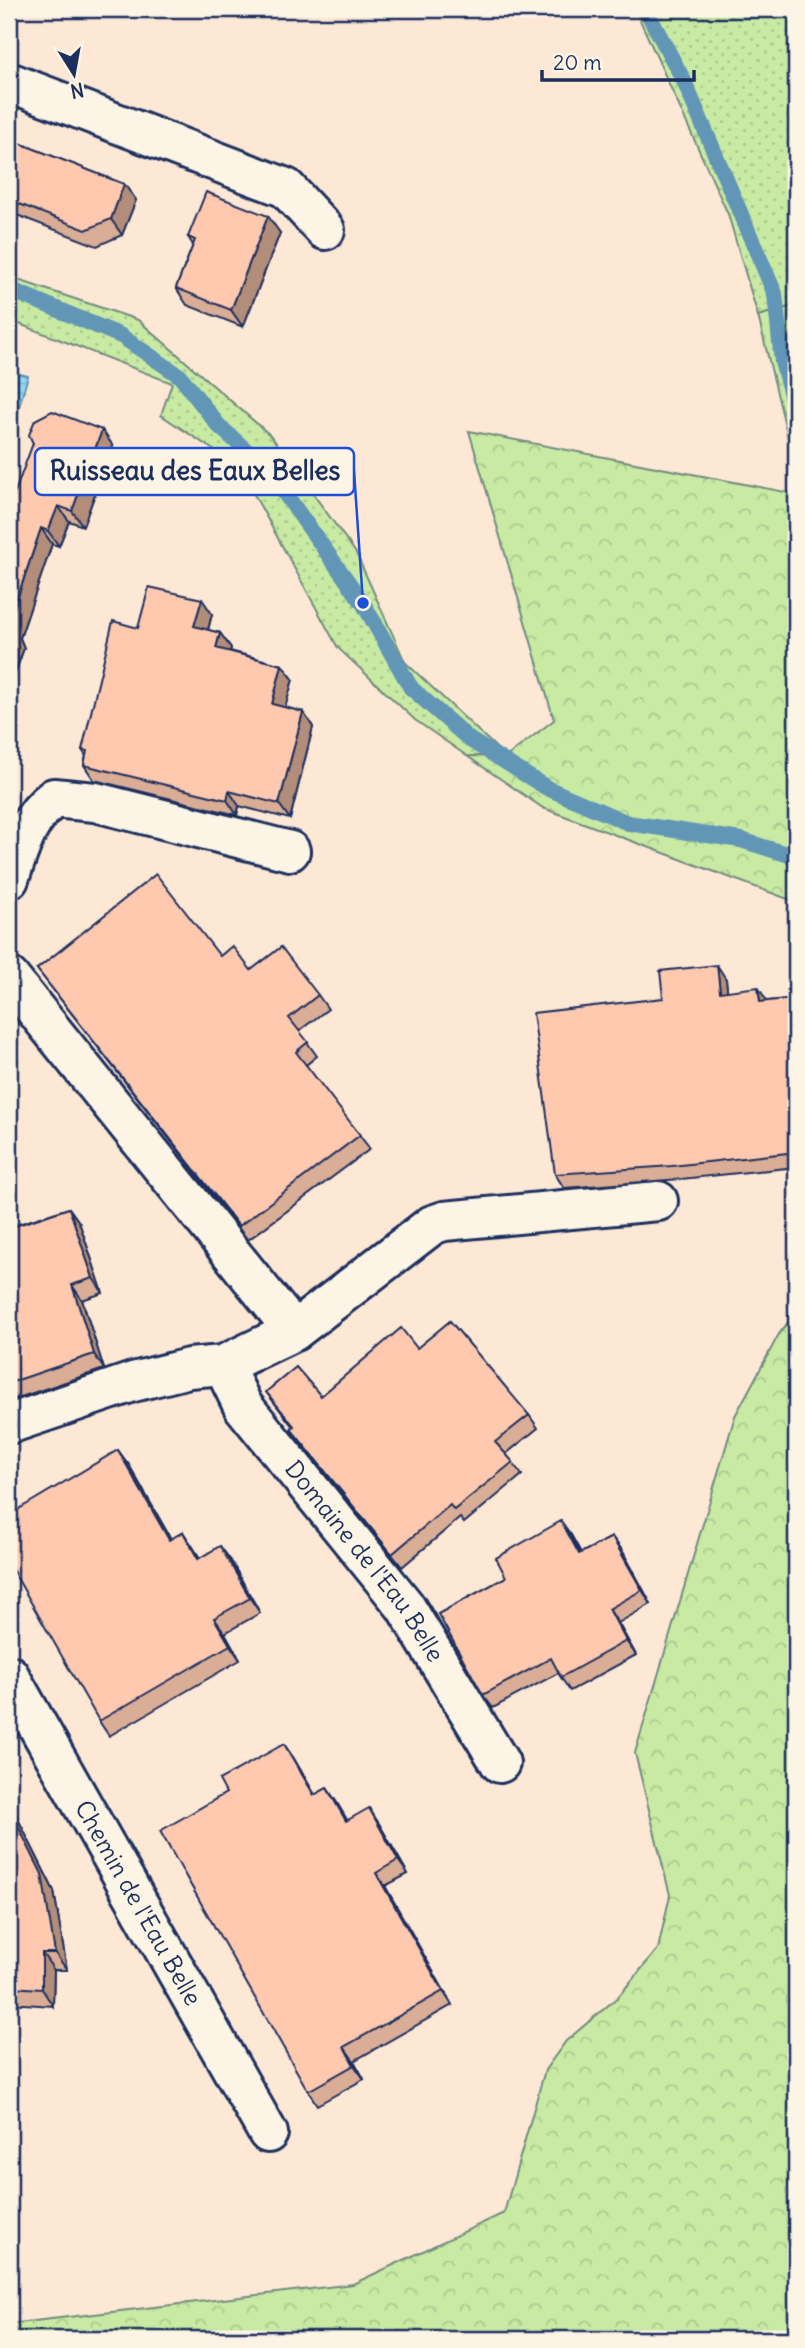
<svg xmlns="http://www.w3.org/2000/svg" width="805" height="2348" viewBox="0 0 805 2348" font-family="Delius,sans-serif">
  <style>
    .grass { fill: url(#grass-dots); stroke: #728c80; stroke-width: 2 }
    .forest { fill: url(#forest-crowns); stroke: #728c80; stroke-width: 2 }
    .water { fill: url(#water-rules); stroke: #6296b7; stroke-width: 2 }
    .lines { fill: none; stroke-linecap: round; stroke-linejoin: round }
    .stream { stroke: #6296b7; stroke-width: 16 }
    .street-casing { stroke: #1b2f5e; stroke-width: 44 }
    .street { stroke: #fcf5e5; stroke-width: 38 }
    .wall { fill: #daad96; stroke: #1b2f5e; stroke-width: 2 }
    .shaded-wall { fill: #b28d7a; stroke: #1b2f5e; stroke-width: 2 }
    .building { fill: #fec9af; stroke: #1b2f5e; stroke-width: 2 }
    .labels { text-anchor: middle; stroke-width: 6; stroke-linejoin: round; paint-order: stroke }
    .street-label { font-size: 24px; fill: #1b2f5e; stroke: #fcf5e5 }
    .leader { fill: none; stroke: #1d4ed8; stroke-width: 2.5 }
    .callout-dot { fill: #1d4ed8; stroke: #fcf5e5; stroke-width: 2.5 }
    .callout { fill: #fcf5e5; stroke: #1d4ed8; stroke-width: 2.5 }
    .callout-label { font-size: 26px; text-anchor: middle; font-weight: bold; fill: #1b2f5e }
  </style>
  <defs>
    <pattern id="grass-dots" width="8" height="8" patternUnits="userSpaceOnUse" patternTransform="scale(1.75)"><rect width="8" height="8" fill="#c8eaa3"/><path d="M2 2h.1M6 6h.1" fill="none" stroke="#abc98f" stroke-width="1.8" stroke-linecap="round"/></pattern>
    <pattern id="forest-crowns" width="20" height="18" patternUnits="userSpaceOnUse" patternTransform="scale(1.75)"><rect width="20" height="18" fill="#c8eaa3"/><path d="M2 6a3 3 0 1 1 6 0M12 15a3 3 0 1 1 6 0" fill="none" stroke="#abc98f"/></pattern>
    <pattern id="water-rules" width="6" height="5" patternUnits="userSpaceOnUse" patternTransform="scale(1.75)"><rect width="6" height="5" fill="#91daf2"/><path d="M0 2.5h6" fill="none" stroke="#7cbbd2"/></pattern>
  </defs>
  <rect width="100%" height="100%" fill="#fde8d5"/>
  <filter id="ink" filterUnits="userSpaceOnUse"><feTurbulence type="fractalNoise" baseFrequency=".0143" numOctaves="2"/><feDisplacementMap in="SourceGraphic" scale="14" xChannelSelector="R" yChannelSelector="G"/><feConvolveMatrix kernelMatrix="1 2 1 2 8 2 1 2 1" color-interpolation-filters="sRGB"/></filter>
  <g filter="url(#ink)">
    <g class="grass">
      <path d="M635,9H796V305L758,316L728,214Z"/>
      <path d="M9,277L138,320L271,436L356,553L405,662L506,757L467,756L415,720L338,648L239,467L161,415L172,383L9,320Z"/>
    </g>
    <g class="forest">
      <path d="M796,305V470L758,316Z"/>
      <path d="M469,431L796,494V902L543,808L467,756L506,757L554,720Z"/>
      <path d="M796,1312V2339H9V2324L353,2284L504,2213L545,2070L566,2041L618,1997L658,1949L670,1895L635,1753L735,1416L779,1334Z"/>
    </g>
    <path class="water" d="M9,371L28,376L11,434L9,433Z"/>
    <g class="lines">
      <g class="stream">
        <path d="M646,10L684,81L775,294L782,362L796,413"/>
        <path d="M9,289L121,336L180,376L218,425L268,470L363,603L411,688L470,740L547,788L628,823L741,840L796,857"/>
      </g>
      <defs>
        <g id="street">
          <path d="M9,82L286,188L325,230"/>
          <path d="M9,879C20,848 27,818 54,798L95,802L290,851"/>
          <path d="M9,977L294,1331"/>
          <path id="s1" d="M223,1365L243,1406L405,1606L500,1763"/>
          <path d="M9,1424L133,1382L189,1368L223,1365L294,1331L432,1225L444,1221L658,1201"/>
          <path id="s2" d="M9,1675L268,2133"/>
        </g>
      </defs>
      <use href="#street" class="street-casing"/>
      <use href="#street" class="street"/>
    </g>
    <g class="wall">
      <path d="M9,139L124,184L136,200L122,235L97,246L9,212Z"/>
      <path d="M280,233L243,327L187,305L176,288L193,245L188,237Z"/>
      <path d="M102,430L113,446L83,526L69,521L59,546L52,544L20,638L24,648L9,690V508Z"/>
      <path d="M212,614L208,630L220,633L231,648L230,651L282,665L293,679L285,707L303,712L313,727L290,819L239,806L237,815L94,780L84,765L86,756L82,750L138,628Z"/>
      <path d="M220,956L251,970L318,995L328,1009L299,1031L317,1056L306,1065L370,1149L248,1240L37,969Z"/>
      <path d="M726,979L727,991L767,1001L796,998V1167L681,1179L564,1188L555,1174L663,998Z"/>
      <path d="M69,1208L79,1222L103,1293L82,1300L104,1369L9,1401V1227Z"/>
      <path d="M417,1348L529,1415L538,1428L506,1454L522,1475L464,1523L460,1518L402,1567L301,1442L291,1429L293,1427L266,1392L321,1396Z"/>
      <path d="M129,1465L171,1539L183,1532L200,1558L220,1546L231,1561L260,1613L225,1633L240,1660L109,1736L99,1721Z"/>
      <path d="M571,1535L581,1553L612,1537L622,1550L651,1604L618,1623L636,1655L570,1691L558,1673L493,1708L483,1695L506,1577Z"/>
      <path d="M293,1757L315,1795L327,1788L347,1820L378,1822L408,1874L385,1886L452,2005L354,2061L364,2079L317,2105L308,2091Z"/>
      <path d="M9,1801L54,1891L67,1970H54L53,2006L9,2003Z"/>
    </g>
    <g class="shaded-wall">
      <path d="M124,184L136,200L122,235L111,219Z"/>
      <path d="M268,216L280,233L243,327L231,310Z"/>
      <path d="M102,430L113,446L83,526L72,511Z"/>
      <path d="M58,506L69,521L59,546L48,531Z"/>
      <path d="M41,528L52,544L20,638L24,648L9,690V623Z"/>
      <path d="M202,599L212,614L205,641L194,626Z"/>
      <path d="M220,633L231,648L227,663L216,648Z"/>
      <path d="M282,665L293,679L282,719L272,704Z"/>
      <path d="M303,712L313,727L290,819L279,804Z"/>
      <path d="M229,791L239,806L237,815L227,800Z"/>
      <path d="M717,965L726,979L729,1005L720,992Z"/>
      <path d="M758,987L767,1001L769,1016L760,1002Z"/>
      <path d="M69,1208L79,1222L103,1293L93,1278Z"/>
      <path d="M72,1285L82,1300L104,1369L94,1354Z"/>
      <path d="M118,1450L129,1465L180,1555L169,1540Z"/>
      <path d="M561,1521L571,1535L589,1568L579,1554Z"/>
      <path d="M183,1532L193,1547L209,1574L198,1559Z"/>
      <path d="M612,1537L622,1550L651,1604L642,1590Z"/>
      <path d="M220,1546L231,1561L260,1613L250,1598Z"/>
      <path d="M609,1609L618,1623L636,1655L626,1641Z"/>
      <path d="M214,1618L225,1633L240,1660L230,1645Z"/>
      <path d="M284,1744L293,1757L323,1809L314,1795Z"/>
      <path d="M327,1788L336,1801L356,1835L346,1821Z"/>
      <path d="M9,1801L54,1891L67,1970L55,1953L9,1808Z"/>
      <path d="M369,1808L378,1822L408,1874L398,1860Z"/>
      <path d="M376,1873L385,1886L452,2005L443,1991Z"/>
      <path d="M42,1953L54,1970L53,2006L42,1989Z"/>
      <path d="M344,2047L354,2061L364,2079L354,2065Z"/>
    </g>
    <g class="building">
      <path d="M9,139L124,184L111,219L86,230L9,200Z"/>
      <path d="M206,192L268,216L231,310L176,288L195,240L188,237Z"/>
      <path d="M52,411L102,430L72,511L58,506L48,531L41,528L9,622V508L33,443L29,435L35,420Z"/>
      <path d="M149,587L202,599L194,626L220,633L216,648L282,665L272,704L303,712L279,804L229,791L227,800L84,765L87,751L82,750L113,621L138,628Z"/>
      <path d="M9,623L13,632L9,643Z"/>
      <path d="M156,874L220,956L232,946L251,970L281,947L318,995L289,1018L308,1042L296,1052L360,1135L239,1226L37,969Z"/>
      <path d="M717,965L720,992L758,987L760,1002L796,998V1152L672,1166L555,1174L533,1013L663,998L660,971Z"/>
      <path d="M69,1208L93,1278L72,1285L94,1354L9,1383V1228Z"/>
      <path d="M450,1321L529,1415L495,1442L513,1462L454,1510L450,1505L392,1554L291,1429L294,1426L266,1392L296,1367L321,1396L401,1328L417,1348Z"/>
      <path d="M118,1450L169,1540L183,1532L198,1559L220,1546L250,1598L214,1618L230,1645L99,1721L9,1564V1515Z"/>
      <path d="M561,1521L579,1554L612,1537L642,1590L609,1609L626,1641L561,1677L551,1658L483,1695L438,1614L506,1577L496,1558Z"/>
      <path d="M284,1744L314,1795L327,1788L346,1821L369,1808L398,1860L376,1873L443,1991L344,2047L354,2065L308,2091L160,1831L226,1793L219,1780Z"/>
      <path d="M9,1808L42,1874L55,1953H42V1989L9,1987Z"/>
    </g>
  </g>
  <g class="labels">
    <g class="street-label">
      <text dy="8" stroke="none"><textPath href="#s1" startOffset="243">Domaine de l'Eau Belle</textPath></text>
      <text dy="8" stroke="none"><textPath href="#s2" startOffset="262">Chemin de l'Eau Belle</textPath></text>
    </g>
  </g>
  <path class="leader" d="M363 603L354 471"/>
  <circle class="callout-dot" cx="363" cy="603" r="7"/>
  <rect class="callout" x="35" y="448" width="319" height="47" rx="7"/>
  <g class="callout-label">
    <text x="195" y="480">Ruisseau des Eaux Belles</text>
  </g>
  <rect width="805" height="2348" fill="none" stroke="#fcf5e5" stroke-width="35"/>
  <rect x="18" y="18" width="770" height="2313" fill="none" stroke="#1b2f5e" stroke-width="2.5" filter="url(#ink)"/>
  <g transform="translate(74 74) rotate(169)" stroke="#fcf5e5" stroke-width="5" paint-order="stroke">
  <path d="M0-5L12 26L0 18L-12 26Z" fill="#1b2f5e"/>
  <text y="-10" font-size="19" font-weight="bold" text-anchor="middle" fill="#1b2f5e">N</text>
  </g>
  <path d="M542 70v10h152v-10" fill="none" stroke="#1b2f5e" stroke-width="3.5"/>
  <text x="553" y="70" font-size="21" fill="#1b2f5e" stroke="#fcf5e5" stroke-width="5" paint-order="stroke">20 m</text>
</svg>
